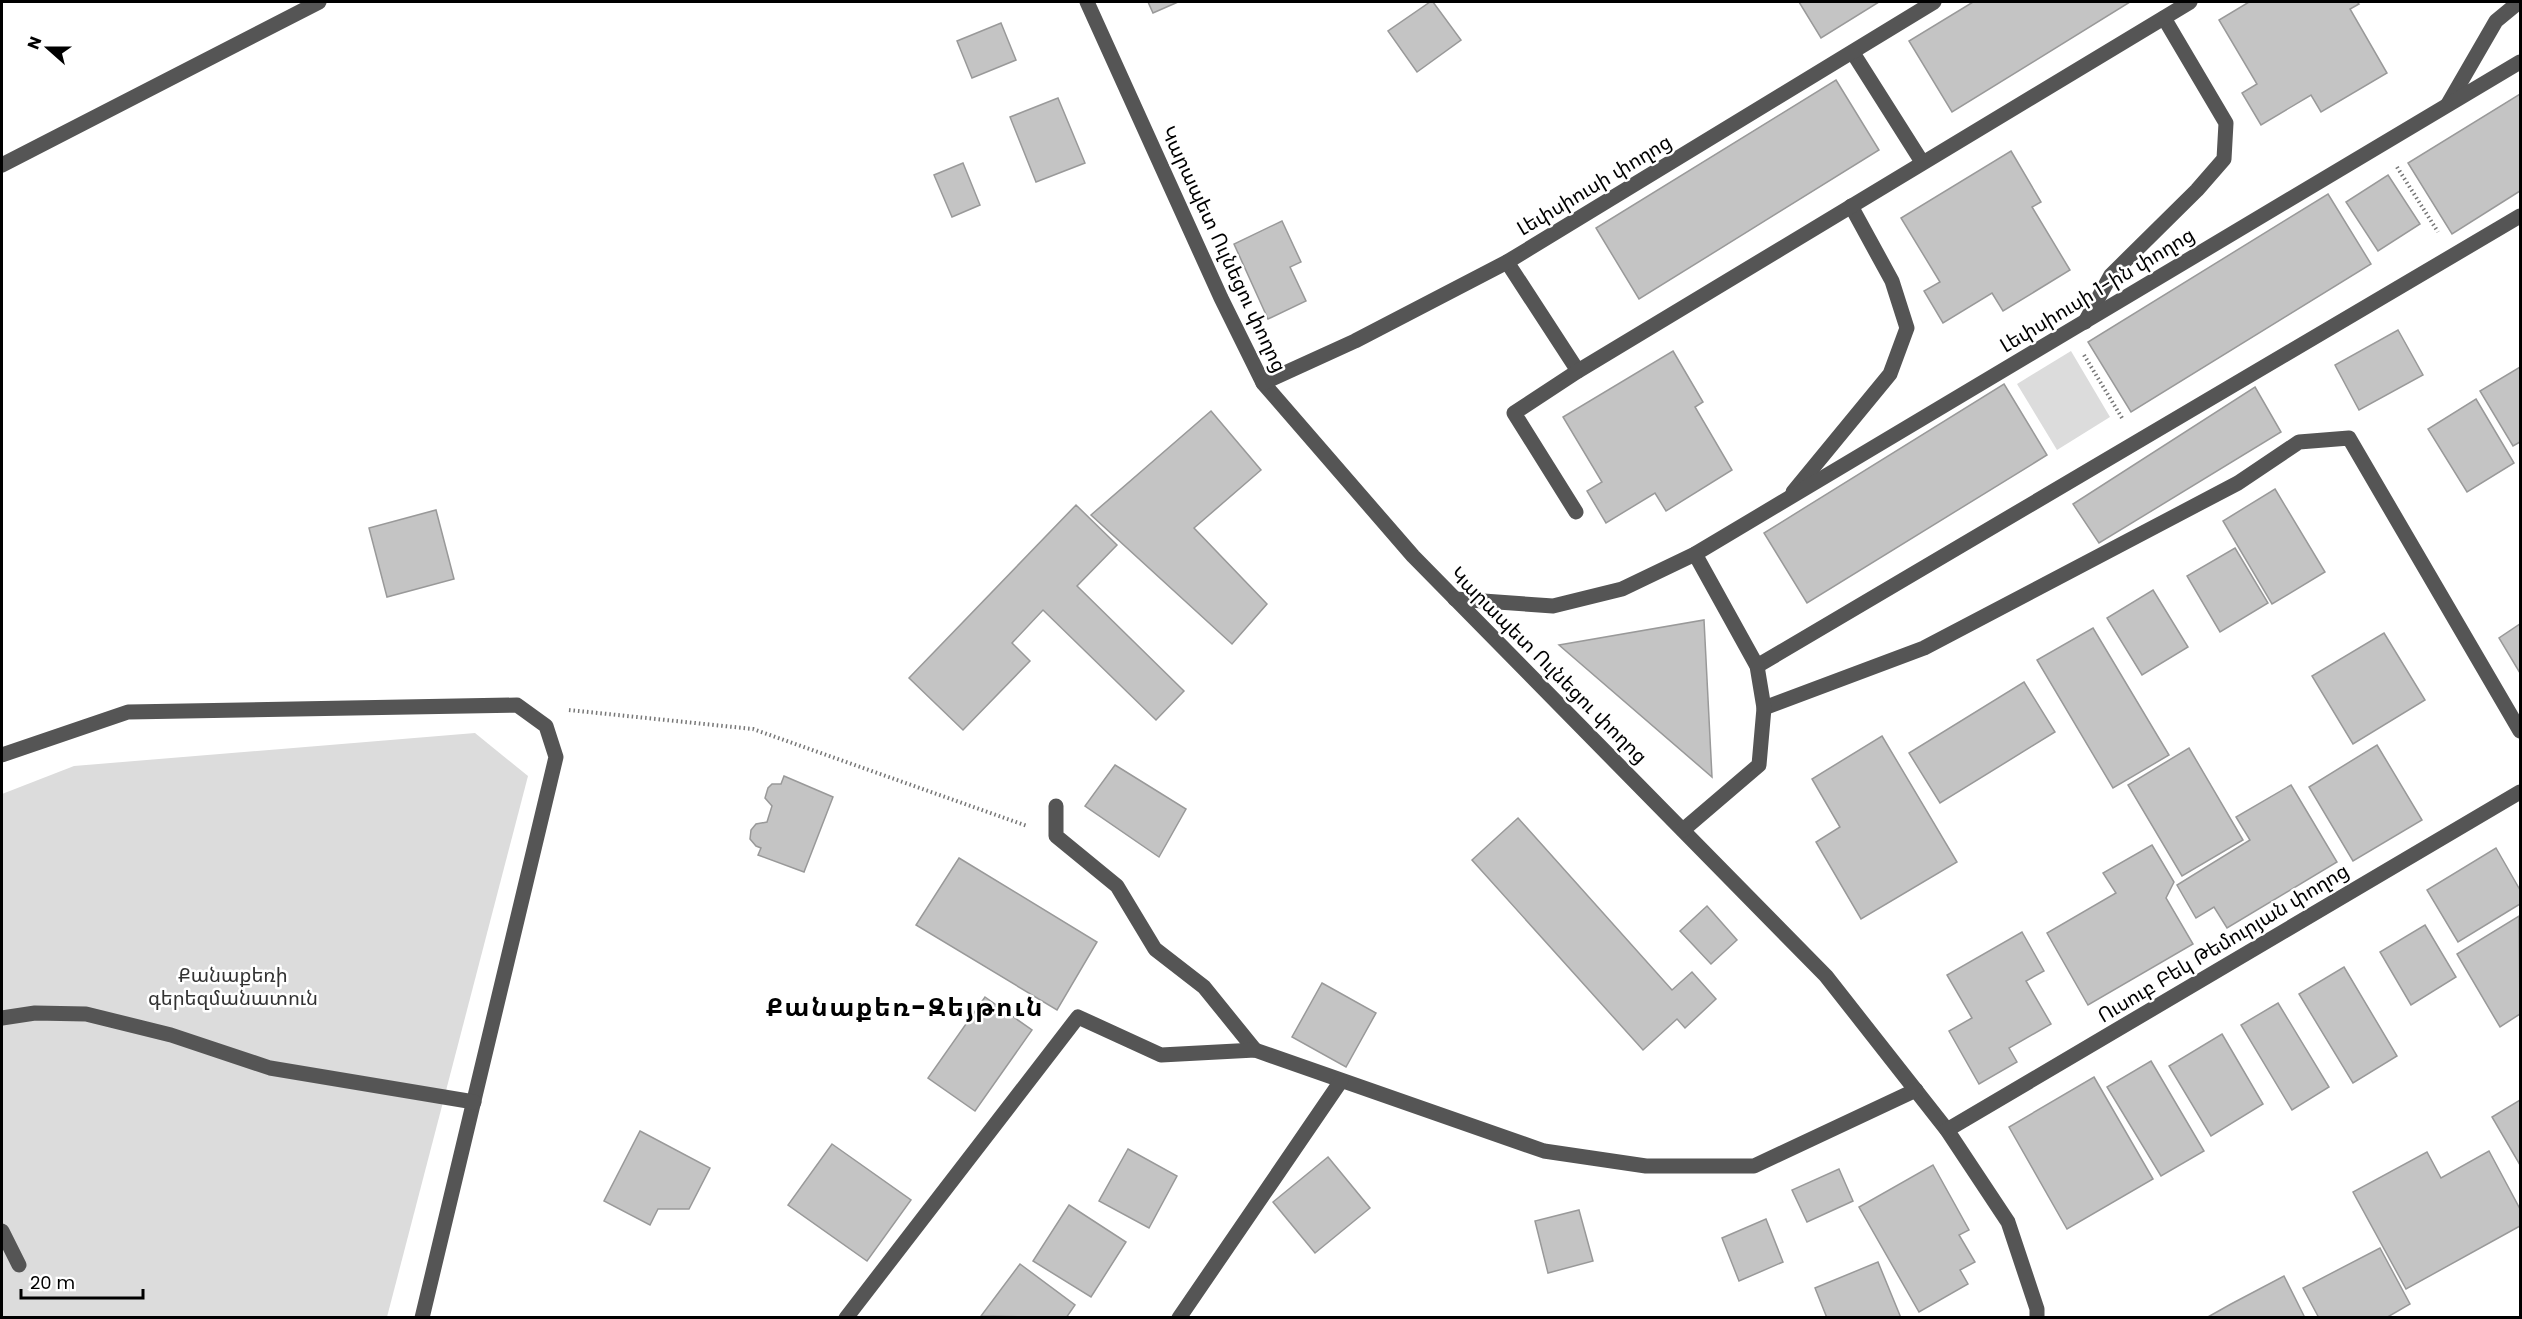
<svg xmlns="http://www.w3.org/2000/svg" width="2522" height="1319" viewBox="0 0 2522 1319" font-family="Poppins,'Noto Sans Armenian',sans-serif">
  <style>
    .green { fill: #dcdcdc }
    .building { fill: #c4c4c4; stroke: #999; stroke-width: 1.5 }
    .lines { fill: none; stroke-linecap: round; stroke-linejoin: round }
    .path { stroke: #777; stroke-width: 4; stroke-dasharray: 1.5 3; stroke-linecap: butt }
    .minor { stroke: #555; stroke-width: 15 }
    .labels { text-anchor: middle; stroke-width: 5; stroke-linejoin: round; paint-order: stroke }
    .street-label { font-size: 20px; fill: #000; stroke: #fff }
    .park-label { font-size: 20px; fill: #333; stroke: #fff }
    .district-label { font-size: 26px; font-weight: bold; letter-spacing: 1.5px; fill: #000; stroke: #fff }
  </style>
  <rect width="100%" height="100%" fill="#fff"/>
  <g class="green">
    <path d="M2071,351L2110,417L2057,450L2017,384Z"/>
    <path d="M475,733L528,776L387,1317L2,1318V794L74,766Z"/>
  </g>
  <g class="building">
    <path d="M1148,2H1178L1153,13Z"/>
    <path d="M1430,2H1433L1461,40L1417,72L1388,31Z"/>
    <path d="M1799,2H1879L1821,38Z"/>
    <path d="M1973,2H2130L1952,112L1909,41Z"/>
    <path d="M2249,2H2357L2359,4L2350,9L2387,73L2321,112L2311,95L2261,125L2242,93L2257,84L2219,20Z"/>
    <path d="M1001,23L1016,60L972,78L957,41Z"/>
    <path d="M1836,80L1879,150L1639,299L1596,228Z"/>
    <path d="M2520,94V191L2452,234L2408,163Z"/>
    <path d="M1058,98L1085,163L1036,182L1010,117Z"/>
    <path d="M2011,151L2041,202L2032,207L2070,270L2003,311L1992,293L1943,323L1924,291L1940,282L1901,218Z"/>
    <path d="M963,163L980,205L952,217L934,175Z"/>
    <path d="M2388,175L2420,224L2378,251L2346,202Z"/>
    <path d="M2328,194L2371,264L2131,412L2088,342Z"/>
    <path d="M1282,221L1301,262L1290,267L1306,301L1268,319L1234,244Z"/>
    <path d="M2398,330L2423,375L2359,410L2335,365Z"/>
    <path d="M1673,351L1703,402L1695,407L1732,470L1666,511L1655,493L1606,523L1587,491L1602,482L1563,417Z"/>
    <path d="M2520,367V442L2513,446L2480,391Z"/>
    <path d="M2004,384L2047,455L1807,603L1764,533Z"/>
    <path d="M2255,387L2281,432L2099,543L2073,504Z"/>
    <path d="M2476,399L2514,463L2467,492L2428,429Z"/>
    <path d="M1211,411L1261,470L1194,528L1267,604L1232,644L1091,515Z"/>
    <path d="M2275,489L2325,572L2272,604L2223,521Z"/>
    <path d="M1076,505L1117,545L1077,586L1184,691L1156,720L1043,610L1012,643L1030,661L963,730L909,678Z"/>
    <path d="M436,510L454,579L387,597L369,528Z"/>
    <path d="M2235,548L2268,603L2220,632L2187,576Z"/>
    <path d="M2153,590L2188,647L2142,675L2107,618Z"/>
    <path d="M1704,620L1712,777L1559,645Z"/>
    <path d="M2520,624V673L2499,638Z"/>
    <path d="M2093,628L2169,755L2113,788L2037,660Z"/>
    <path d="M2384,633L2425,700L2353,744L2312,676Z"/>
    <path d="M2024,682L2055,732L1940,803L1909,753Z"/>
    <path d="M1882,736L1957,862L1861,919L1816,842L1840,827L1812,779Z"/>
    <path d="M2377,745L2422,820L2353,861L2309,787Z"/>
    <path d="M2189,748L2243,840L2182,876L2128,785Z"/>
    <path d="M1115,765L1186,809L1159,857L1085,806Z"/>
    <path d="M784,776L833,797L804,872L758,855L761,848L756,846L750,839L751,830L756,824L767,822L772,806L765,798L768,788L772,784H781Z"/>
    <path d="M2291,785L2337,862L2227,928L2214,907L2196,918L2177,885L2250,840L2236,817Z"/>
    <path d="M1518,818L1672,990L1692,972L1716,999L1685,1028L1677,1019L1643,1050L1472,860Z"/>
    <path d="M2152,845L2174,882L2166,898L2193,944L2088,1005L2047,933L2116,893L2103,873Z"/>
    <path d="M2496,848L2520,890V904L2458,942L2427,890Z"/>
    <path d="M959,858L1097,942L1057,1010L916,925Z"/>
    <path d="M1707,906L1737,940L1711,964L1680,931Z"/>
    <path d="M2519,916L2520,1014L2500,1027L2457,954Z"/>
    <path d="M2425,925L2456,977L2411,1005L2380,952Z"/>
    <path d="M2022,932L2044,971L2026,981L2051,1024L2009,1048L2017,1062L1979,1084L1949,1031L1972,1018L1947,975Z"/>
    <path d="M2344,967L2397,1056L2353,1083L2299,994Z"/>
    <path d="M1322,983L1376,1013L1346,1067L1292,1037Z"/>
    <path d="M985,997L1032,1030L975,1111L928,1078Z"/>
    <path d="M2278,1003L2329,1087L2292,1110L2241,1025Z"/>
    <path d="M2222,1034L2263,1104L2211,1136L2169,1066Z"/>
    <path d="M2151,1061L2204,1151L2161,1176L2107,1087Z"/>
    <path d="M2094,1077L2153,1179L2067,1229L2009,1127Z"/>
    <path d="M2520,1100V1165L2492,1117Z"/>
    <path d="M640,1131L710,1168L689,1209H658L650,1225L604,1201Z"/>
    <path d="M832,1144L911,1200L867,1261L788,1205Z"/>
    <path d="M1128,1149L1177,1176L1149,1228L1099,1201Z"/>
    <path d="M2489,1151L2520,1209V1226L2406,1289L2353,1192L2427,1152L2441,1178Z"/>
    <path d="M1328,1157L1370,1208L1315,1253L1273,1202Z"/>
    <path d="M1933,1165L1969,1230L1959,1235L1975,1262L1960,1270L1968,1284L1919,1312L1859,1207Z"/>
    <path d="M1839,1169L1853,1201L1807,1222L1792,1190Z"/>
    <path d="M1069,1205L1126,1242L1091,1297L1033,1261Z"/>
    <path d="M1579,1210L1593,1261L1548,1273L1535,1221Z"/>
    <path d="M1766,1219L1783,1262L1739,1281L1722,1238Z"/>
    <path d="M2380,1248L2410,1304L2386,1318H2319L2303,1288Z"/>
    <path d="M1878,1262L1901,1318H1827L1815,1288Z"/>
    <path d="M1020,1264L1075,1305L1066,1318L981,1316Z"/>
    <path d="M2284,1276L2305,1318H2206L2231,1304Z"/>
  </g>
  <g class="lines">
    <g class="path">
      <path d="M2397,167L2438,232"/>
      <path d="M2084,355L2122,418"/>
      <path d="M569,710L753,729L1027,826"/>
    </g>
    <g class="minor">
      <path d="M1087,2L1221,298L1263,383L1413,556L1826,976L1947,1130L2008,1222L2037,1309V1318"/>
      <path d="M1853,53L1922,162"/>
      <path d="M2448,104L2496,21L2519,2"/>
      <path d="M2,165L319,2"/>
      <path d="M1507,262L1578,371"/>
      <path d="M2085,322L2111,275L2197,190L2224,159L2226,123L2164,18"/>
      <path d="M1263,383L1355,341L1507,262L1934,2"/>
      <path d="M1793,492L1890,374L1907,328L1892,281L1851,206"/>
      <path d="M1576,512L1514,413L1578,371L2190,2"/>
      <path d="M1455,599L1553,606L1622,589L1695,554L2520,62"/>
      <path d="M1757,666L2520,216"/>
      <path d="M1764,708L1924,648L2238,483L2299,442L2349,438L2520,731"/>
      <path d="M2,755L128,712L517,705L546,726L556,757L422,1318"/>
      <path d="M1056,806V836L1117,886L1155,949L1204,987L1255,1050"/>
      <path d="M1683,830L1759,765L1764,708L1757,666L1695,554"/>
      <path d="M2,1018L35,1013L86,1014L171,1035L270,1068L474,1102"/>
      <path d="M1947,1130L2520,792"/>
      <path d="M2,1231L19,1265"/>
      <path d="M846,1318L1078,1017L1161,1055L1255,1050L1544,1151L1646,1166H1754L1916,1090"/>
      <path d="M1179,1318L1341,1081"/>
    </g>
  </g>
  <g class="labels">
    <g class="street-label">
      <text transform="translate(1594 185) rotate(-31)" y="7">Լեփսիուսի փողոց</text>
      <text transform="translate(1224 249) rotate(65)" y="7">Կարապետ Ուլնեցու փողոց</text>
      <text transform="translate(2097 290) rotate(-31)" y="7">Լեփսիուսի 1-ին փողոց</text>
      <text transform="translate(1549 665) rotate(45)" y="7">Կարապետ Ուլնեցու փողոց</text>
      <text transform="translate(2223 943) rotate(-31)" y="7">Ուսուբ Բեկ Թեմուրյան փողոց</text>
    </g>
    <g class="park-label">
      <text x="233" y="982">Քանաքեռի<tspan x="233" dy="23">գերեզմանատուն</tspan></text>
    </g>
    <g class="district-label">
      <text x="905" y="1016">Քանաքեռ-Զեյթուն</text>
    </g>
  </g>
  <rect width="2522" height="1319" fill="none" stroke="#000000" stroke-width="6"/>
  <g transform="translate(48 48) rotate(291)" stroke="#ffffff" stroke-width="4.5" paint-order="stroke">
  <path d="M0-4.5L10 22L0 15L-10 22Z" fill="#000000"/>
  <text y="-9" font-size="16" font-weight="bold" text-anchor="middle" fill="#000000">N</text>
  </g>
  <path d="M21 1289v9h122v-9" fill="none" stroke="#000000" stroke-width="3"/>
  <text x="30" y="1289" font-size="18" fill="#000000" stroke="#ffffff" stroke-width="4.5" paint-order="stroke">20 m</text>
</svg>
